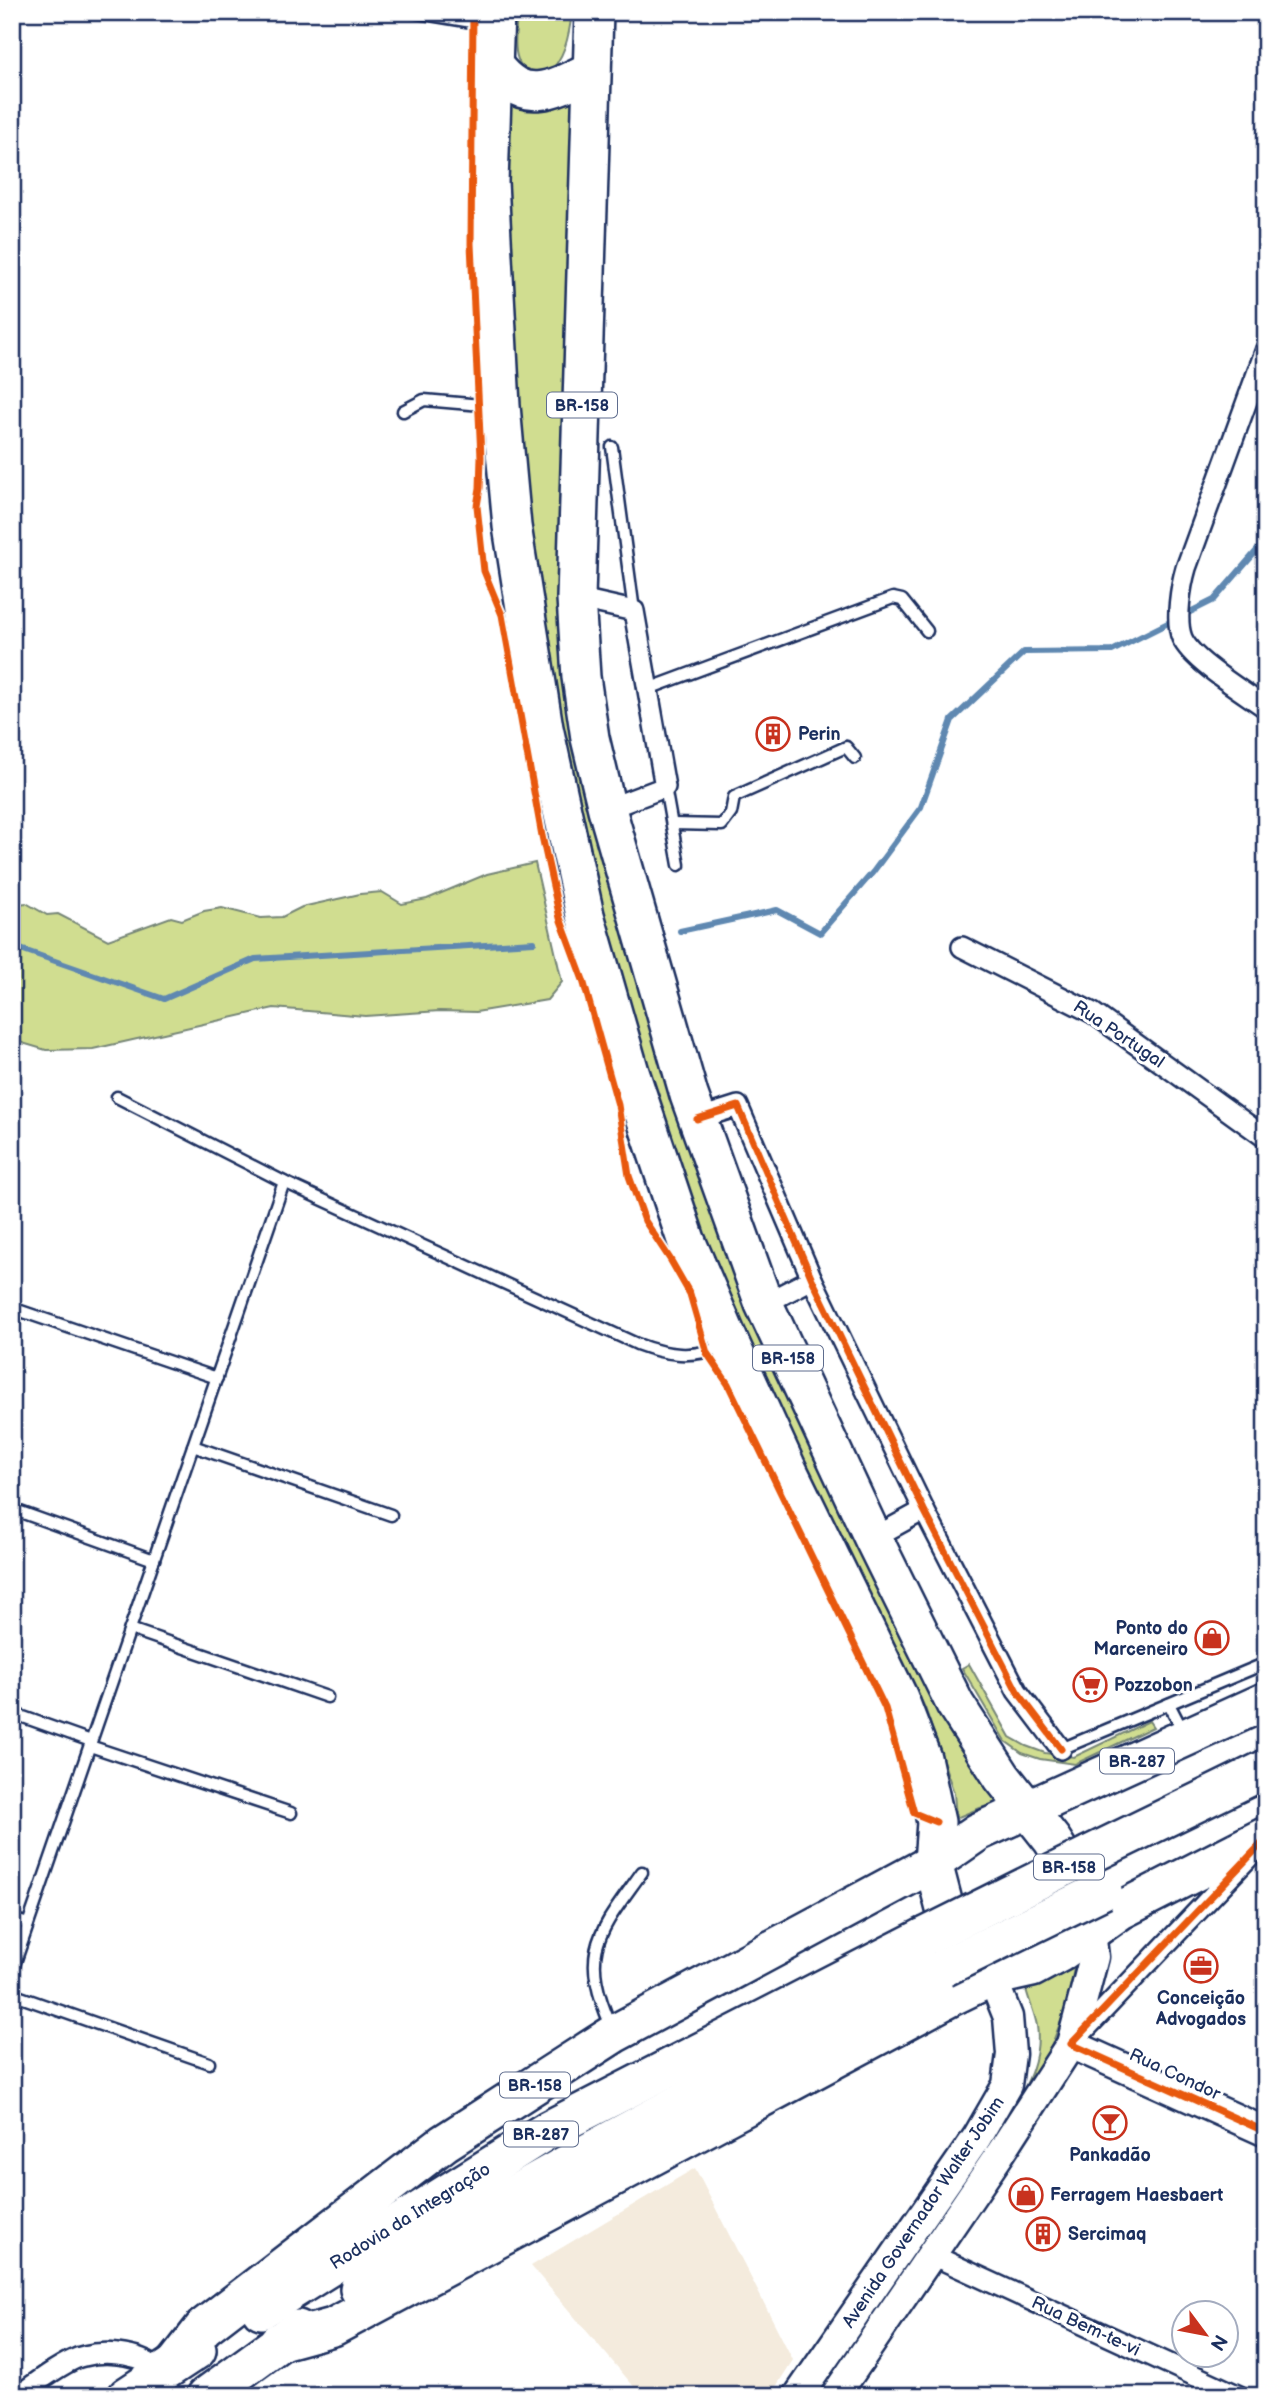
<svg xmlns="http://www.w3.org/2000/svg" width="1278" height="2408" viewBox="0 0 1278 2408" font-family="'Balsamiq Sans',sans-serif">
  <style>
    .built { fill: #f4ebdd }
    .green { fill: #d0dd90; stroke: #768677; stroke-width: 2 }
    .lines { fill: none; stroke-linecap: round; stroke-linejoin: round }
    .stream { stroke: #5e88b1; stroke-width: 6 }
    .lane-casing { stroke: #1b2f5e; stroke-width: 15 }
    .street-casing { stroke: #1b2f5e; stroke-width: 24 }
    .secondary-casing { stroke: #1b2f5e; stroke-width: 33 }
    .highway-casing { stroke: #1b2f5e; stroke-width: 42 }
    .lane { stroke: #fff; stroke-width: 10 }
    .street { stroke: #fff; stroke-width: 19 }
    .secondary { stroke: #fff; stroke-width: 28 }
    .highway { stroke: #fff; stroke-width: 37 }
    .highway-bridge-casing { stroke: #1b2f5e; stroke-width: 42; stroke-linecap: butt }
    .highway-bridge { stroke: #fff; stroke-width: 37 }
    .cycleway-casing { stroke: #fff; stroke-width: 11 }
    .cycleway { stroke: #e8590c; stroke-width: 7 }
    .labels { text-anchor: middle; stroke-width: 6; stroke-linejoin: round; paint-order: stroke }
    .shield { fill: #fff; stroke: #5f6d8e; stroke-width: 2 }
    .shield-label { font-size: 16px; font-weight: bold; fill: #1b2f5e }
    .poi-label { font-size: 18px; font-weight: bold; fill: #1b2f5e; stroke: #fff; text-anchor: start }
    .street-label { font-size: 18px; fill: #1b2f5e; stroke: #fff }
  </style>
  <rect width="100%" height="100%" fill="#fff"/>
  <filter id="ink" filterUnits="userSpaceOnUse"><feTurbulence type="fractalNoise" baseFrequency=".0143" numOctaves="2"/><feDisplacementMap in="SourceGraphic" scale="14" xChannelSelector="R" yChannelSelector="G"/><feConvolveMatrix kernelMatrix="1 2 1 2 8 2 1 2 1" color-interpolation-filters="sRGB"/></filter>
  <g filter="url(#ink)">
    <path class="built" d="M695,2168L793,2360L770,2396H642L531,2266Z"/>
    <g class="green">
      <path d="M517,12H572C569,36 565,60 545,76C507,74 516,40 517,12Z"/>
      <path d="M575,93L567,545L648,1006L1000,1803L980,1808L956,1818L954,1793L925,1708L785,1424L724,1291L682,1183L585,858L528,547L505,216V96C530,113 553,118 575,93Z"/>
      <path d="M535,863L562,982L547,1000L476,1012L440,1011L365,1016L274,1008L93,1049L46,1050L12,1040V905L26,903L47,915L58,914L108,940L171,917L182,920L204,911L222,908L261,918L282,917L302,907L360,894L382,892L402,904L427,899L487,874Z"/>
      <path d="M969,1664L1010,1737L1026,1746L1045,1753L1074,1757L1149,1721L1153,1727L1075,1764L1040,1759L1022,1753L1005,1741L962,1668Z"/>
      <path d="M1075,1963L1067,2005L1051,2047L1011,2115C1025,2088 1042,2059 1037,2026C1035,2014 1029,2001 1026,1989L1044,1981Z"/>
    </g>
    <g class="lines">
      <g class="stream">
        <path d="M680,931L777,910L820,933L873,872L921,807L952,720L1024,652L1112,651L1214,600L1266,540"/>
        <path d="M12,946L164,999L255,959L534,942"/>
      </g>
      <defs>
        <g id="lane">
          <path d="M412,12L472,22L487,19"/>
          <path d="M403,411L424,400L493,406"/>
          <path d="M612,447L634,611"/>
          <path d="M648,689L893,598L902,600L927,631"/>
          <path d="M665,787L679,865"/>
          <path d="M672,824L722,825L731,813L734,797L846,747L855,758"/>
          <path d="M117,1097L284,1182L637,1344C666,1355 693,1359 723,1346"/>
          <path d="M12,1308L217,1378"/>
          <path d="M193,1446L391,1515"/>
          <path d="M12,1509L154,1560"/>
          <path d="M130,1629L327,1697"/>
          <path d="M1169,1704L1183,1731"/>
          <path d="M12,1713L91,1741"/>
          <path d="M90,1746L291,1813"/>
          <path d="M1061,1749L1266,1663"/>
          <path d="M12,1919L28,1924"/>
          <path d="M12,1971L284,1182"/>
          <path d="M12,1994L209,2063"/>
          <path d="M611,2026C578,1950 599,1933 642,1872"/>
        </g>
        <g id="street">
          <path d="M1266,349L1186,568C1181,585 1175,621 1182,638C1192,661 1244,692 1266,708"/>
          <path d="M576,598L634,611L665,787L607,809"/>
          <path d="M962,947L1093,1013L1266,1138"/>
          <path d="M697,1119L738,1106L812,1279L924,1510L1017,1691L1061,1749"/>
          <path d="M764,1304L812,1279"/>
          <path d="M873,1538L924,1510"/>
          <path d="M1074,2041L1251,1855"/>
          <path d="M932,2255L1239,2396"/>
          <path d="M18,2396C33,2385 67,2359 84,2356C108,2350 143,2354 161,2372"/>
        </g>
        <g id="secondary">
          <path d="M1071,2044L1266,2132"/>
          <path d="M798,2396L977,2137L1007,2085L1011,2054L1008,2017L992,1977"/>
          <path d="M835,2396L1000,2154L1071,2044L1094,1957L1091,1931"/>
        </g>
        <g id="highway">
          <path d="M495,12L489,182L501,406L507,472L512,526L544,728L585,915L630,1072L686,1240L730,1343L786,1466L899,1698L922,1758L936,1822L933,1863L951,1932L969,1962L992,1977"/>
          <path d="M594,12L576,598L581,677L590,738L607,809L689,1095L764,1304L873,1538L955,1704L1002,1777L1052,1840L1078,1881L1091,1915V1931"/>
          <path d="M494,66C524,107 554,89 592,70"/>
          <path d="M1089,1855L1266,1769"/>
          <path d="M359,2289C545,2167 745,2069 943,1968"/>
          <path d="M261,2310L548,2130L924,1937"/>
          <path d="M278,2342L333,2327L949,1998L992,1977L1032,1968L1060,1953L1121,1910L1266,1836"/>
          <path d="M176,2363L204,2327L444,2143L614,2034L933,1863L978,1832L1266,1701"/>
          <path d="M127,2396L197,2350"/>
          <path d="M206,2396L298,2329"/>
        </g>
      </defs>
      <use href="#lane" class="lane-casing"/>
      <use href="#street" class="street-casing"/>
      <use href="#secondary" class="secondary-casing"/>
      <use href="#highway" class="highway-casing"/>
      <use href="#lane" class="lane"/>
      <use href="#street" class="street"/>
      <use href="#secondary" class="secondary"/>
      <use href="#highway" class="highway"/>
      <defs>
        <g id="highway-bridge">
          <path d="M924,1937L1089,1855"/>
          <path d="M943,1968L1103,1890"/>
        </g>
      </defs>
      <use href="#highway-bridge" class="highway-bridge-casing"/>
      <use href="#highway-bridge" class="highway-bridge"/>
      <defs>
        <g id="cycleway">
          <path d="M473,12L471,244L481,457L480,488L477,506L484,571L502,615L542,836L560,918L583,980L618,1105L629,1176L645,1221L670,1259L690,1294L707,1353L728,1384L885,1708L914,1813L936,1822"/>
          <path d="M697,1119L738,1106L812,1279L924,1510L1017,1691L1061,1749"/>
          <path d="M1266,1839L1071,2044L1266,2132"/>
        </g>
      </defs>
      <use href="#cycleway" class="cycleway-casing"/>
      <use href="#cycleway" class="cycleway"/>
    </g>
  </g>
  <defs>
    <symbol id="building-ring" viewBox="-11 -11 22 22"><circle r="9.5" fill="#fff" stroke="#c8321e" stroke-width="1.5"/><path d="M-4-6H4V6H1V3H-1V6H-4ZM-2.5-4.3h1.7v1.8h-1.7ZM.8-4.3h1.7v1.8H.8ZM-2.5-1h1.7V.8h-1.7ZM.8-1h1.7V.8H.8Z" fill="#c8321e"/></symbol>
    <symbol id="shop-ring" viewBox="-11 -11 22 22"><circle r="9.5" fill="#fff" stroke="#c8321e" stroke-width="1.5"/><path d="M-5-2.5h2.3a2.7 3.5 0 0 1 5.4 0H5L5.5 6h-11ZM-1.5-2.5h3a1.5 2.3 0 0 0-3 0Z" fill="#c8321e"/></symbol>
    <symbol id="supermarket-ring" viewBox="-11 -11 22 22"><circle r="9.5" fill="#fff" stroke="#c8321e" stroke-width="1.5"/><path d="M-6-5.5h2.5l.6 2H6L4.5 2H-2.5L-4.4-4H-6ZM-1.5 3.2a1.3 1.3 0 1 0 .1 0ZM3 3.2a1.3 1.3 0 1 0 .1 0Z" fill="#c8321e"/></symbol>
    <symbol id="office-ring" viewBox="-11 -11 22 22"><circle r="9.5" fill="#fff" stroke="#c8321e" stroke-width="1.5"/><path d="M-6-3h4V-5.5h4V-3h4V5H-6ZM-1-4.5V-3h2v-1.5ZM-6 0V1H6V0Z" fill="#c8321e"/></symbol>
    <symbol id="bar-ring" viewBox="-11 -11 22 22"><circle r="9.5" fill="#fff" stroke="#c8321e" stroke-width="1.5"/><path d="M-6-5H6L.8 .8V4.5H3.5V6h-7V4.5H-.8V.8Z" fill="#c8321e"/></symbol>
  </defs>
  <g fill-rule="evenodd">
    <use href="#building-ring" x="754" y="715" width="38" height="38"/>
    <use href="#shop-ring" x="1193" y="1619" width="38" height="38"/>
    <use href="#supermarket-ring" x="1071" y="1666" width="38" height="38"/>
    <use href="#office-ring" x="1182" y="1947" width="38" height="38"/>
    <use href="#bar-ring" x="1091" y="2104" width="38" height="38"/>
    <use href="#shop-ring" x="1007" y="2176" width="38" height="38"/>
    <use href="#building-ring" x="1024" y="2215" width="38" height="38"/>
  </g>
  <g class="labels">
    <g class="shield">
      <rect x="547" y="392.5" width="70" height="25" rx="5"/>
      <rect x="753" y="1345.5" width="70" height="25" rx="5"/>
      <rect x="1100" y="1748.5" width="74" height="25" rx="5"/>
      <rect x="1034" y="1854.5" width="70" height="25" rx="5"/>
      <rect x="500" y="2072.5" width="70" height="25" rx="5"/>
      <rect x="504" y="2121.5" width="74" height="25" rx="5"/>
    </g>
    <g class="shield-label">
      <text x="582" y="411">BR-158</text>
      <text x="788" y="1364">BR-158</text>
      <text x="1137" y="1767">BR-287</text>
      <text x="1069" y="1873">BR-158</text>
      <text x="535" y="2091">BR-158</text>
      <text x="541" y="2140">BR-287</text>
    </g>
    <g class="poi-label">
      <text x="798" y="740">Perin</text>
      <text x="1188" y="1634" text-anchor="end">Ponto do<tspan x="1188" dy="21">Marceneiro</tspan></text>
      <text x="1114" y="1691">Pozzobon</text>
      <text x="1201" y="2004" text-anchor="middle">Conceição<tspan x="1201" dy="21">Advogados</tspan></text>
      <text x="1110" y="2161" text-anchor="middle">Pankadão</text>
      <text x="1050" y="2201">Ferragem Haesbaert</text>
      <text x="1068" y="2240">Sercimaq</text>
    </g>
    <g class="street-label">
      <text transform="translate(1119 1034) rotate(34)" y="6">Rua Portugal</text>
      <text transform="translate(1175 2074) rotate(25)" y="6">Rua Condor</text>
      <text transform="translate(923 2212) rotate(-56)" y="6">Avenida Governador Walter Jobim</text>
      <text transform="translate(410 2216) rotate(-32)" y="6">Rodovia da Integração</text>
      <text transform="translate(1086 2326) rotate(25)" y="6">Rua Bem-te-vi</text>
    </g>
  </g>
  <rect width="1278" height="2408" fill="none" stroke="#fff" stroke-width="42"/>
  <rect x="21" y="21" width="1236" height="2366" fill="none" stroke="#1b2f5e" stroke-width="2.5" filter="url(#ink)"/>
  <g transform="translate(1205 2334) rotate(122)"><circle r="33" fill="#ffffff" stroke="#a4acbf" stroke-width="2"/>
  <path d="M0-5L12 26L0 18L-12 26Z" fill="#c8321e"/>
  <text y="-10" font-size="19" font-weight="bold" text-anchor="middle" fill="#1b2f5e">N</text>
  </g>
</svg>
